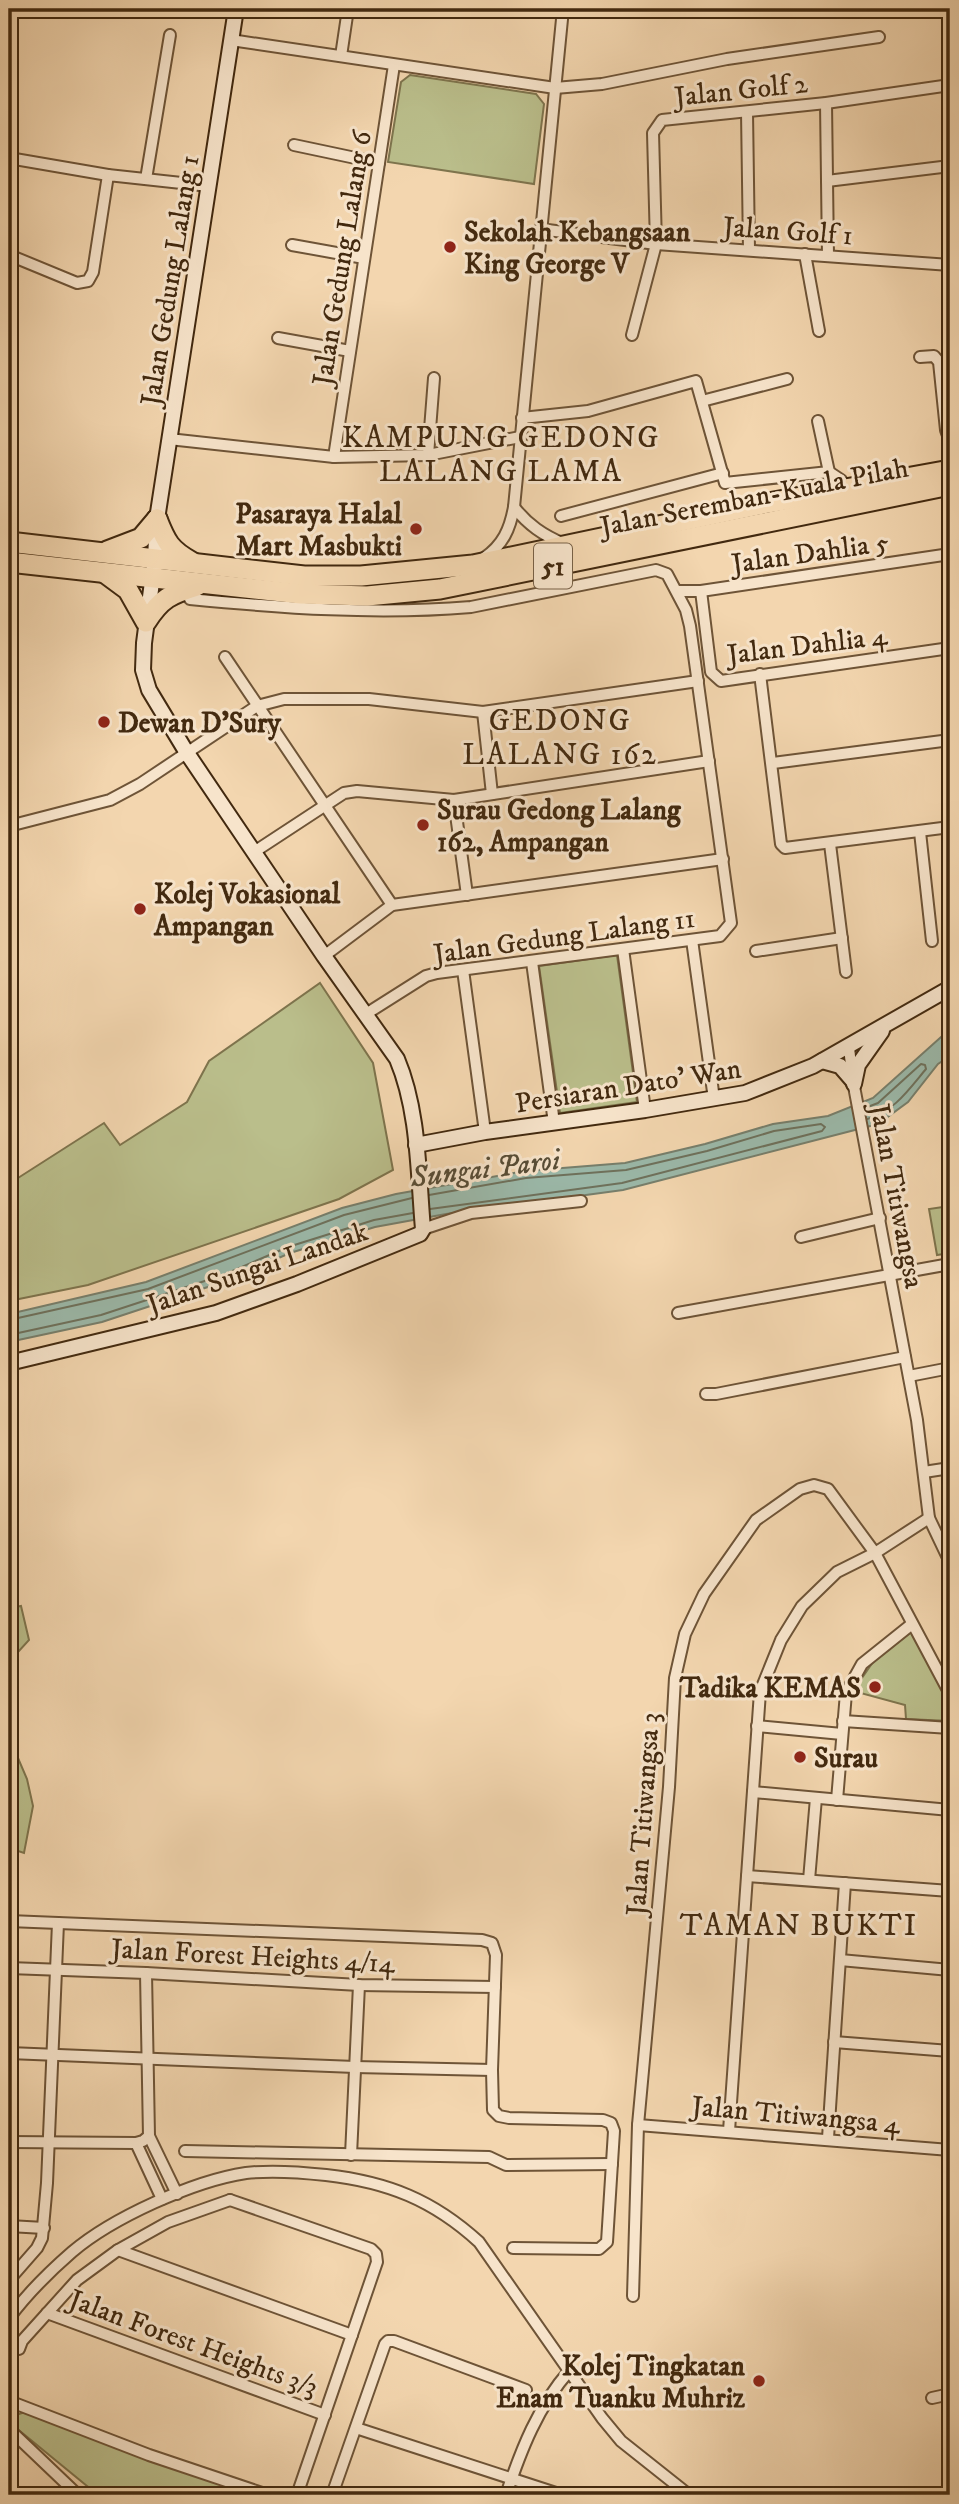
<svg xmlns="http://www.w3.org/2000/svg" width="959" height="2504" viewBox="0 0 959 2504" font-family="'IM FELL DW Pica',serif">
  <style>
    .green { fill: #babe8b; stroke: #7e744d; stroke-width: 2 }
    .water { fill: #9bb9aa; stroke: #777f6c; stroke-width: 2 }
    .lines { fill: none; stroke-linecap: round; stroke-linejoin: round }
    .shore { stroke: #6e715c; stroke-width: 2 }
    .street-casing { stroke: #6e5437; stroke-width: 14 }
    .secondary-casing { stroke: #42290f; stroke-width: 18 }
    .highway-casing { stroke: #42290f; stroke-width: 23 }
    .street { stroke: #f7e4cb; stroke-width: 10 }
    .secondary { stroke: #f7e4cb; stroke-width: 14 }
    .highway { stroke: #f3d6af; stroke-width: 19 }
    .poi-dot { fill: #8f2418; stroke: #f7e4cb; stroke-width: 2.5 }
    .labels { text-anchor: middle; stroke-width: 6; stroke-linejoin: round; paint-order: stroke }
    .shield { fill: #f7e4cb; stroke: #786147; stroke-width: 2 }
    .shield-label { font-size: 26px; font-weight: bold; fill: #42290f }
    .street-label { font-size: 28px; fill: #42290f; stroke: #f7e4cb }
    .poi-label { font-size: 28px; font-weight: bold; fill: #42290f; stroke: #f7e4cb; text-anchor: start }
    .neighbourhood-label { font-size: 30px; letter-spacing: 2px; fill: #42290f; stroke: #f7e4cb }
    .water-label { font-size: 30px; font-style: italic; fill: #584d36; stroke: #f7e4cb }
  </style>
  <rect width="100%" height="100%" fill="#f3d6af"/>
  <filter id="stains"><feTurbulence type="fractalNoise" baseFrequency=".00286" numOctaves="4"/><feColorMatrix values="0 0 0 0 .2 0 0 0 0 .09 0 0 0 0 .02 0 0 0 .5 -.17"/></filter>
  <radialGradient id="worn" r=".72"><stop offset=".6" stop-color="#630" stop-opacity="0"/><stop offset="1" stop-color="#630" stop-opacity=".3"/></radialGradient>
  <g class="green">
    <path d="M410,75L536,94L544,104L534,184L388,162L401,82Z"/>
    <path d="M617,955L637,1102L560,1113L539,966Z"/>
    <path d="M320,983L373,1063L393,1170L339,1199L88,1285L9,1301V1165L18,1178L104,1123L120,1145L187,1102L209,1061Z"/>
    <path d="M950,1206V1253L937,1255L929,1209Z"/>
    <path d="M21,1606L29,1640L9,1662V1608Z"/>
    <path d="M911,1632L950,1704V1721L906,1719L905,1705L853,1691L873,1662Z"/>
    <path d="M9,1737L27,1779L33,1806L24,1853L9,1848Z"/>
    <path d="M25,2412L267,2495H98L15,2427L16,2415Z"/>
  </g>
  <g class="water">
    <path d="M950,1029V1056L938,1064L908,1102L878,1124L623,1190L446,1214L375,1227L290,1253L226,1281L102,1322L9,1342V1314L146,1282L342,1208L396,1194L525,1171L625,1163L705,1144L773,1124L828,1116L873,1098Z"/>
    <path d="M9,1780L17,1798L13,1831L9,1830Z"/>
  </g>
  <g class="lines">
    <g class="shore">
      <path d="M865,1108L878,1103L921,1064L925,1065L926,1069C910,1088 893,1113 867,1119"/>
      <path d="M429,1195L526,1178L626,1170L707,1151L774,1131L821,1124L825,1127L822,1131L622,1183L430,1209"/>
      <path d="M9,1320L148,1289L344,1215L412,1198"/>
      <path d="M9,1335L101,1315L223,1275L288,1247L374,1220L413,1213"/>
    </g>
    <defs>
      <g id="street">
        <path d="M231,40L555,88L602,84L727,59L879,37"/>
        <path d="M341,56L348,9"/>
        <path d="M826,103L828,256"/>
        <path d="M747,112L749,250"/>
        <path d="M294,145L379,163"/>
        <path d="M9,158L108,175"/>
        <path d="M146,179L170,35"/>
        <path d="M827,181L950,166"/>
        <path d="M540,229L656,244L950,265"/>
        <path d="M292,245L364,258"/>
        <path d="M805,254L819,331"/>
        <path d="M9,255L77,283L88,281L93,272L108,175L209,186"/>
        <path d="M632,335L656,244L653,133L662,120L826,103L950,85"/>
        <path d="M278,338L350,351"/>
        <path d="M920,357L934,356L939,362L946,430L950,441"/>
        <path d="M702,401L787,379"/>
        <path d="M522,418L588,411L696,381L725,483L829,472L841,480L846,489"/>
        <path d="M818,421L829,472"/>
        <path d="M169,439L334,457L428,455L520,437"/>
        <path d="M428,455L434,378"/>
        <path d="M334,457L394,65"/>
        <path d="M514,507C528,525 543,535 564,544"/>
        <path d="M561,516L723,473"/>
        <path d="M484,558C503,545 510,529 514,507L563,9"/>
        <path d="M677,591H701L950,554"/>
        <path d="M701,591L711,672L721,681L950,648"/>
        <path d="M190,599C284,608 376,615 471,607L656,570L667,574L686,610L690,626L731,923L720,936L437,973L426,976L366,1014"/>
        <path d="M225,657L392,905"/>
        <path d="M760,674L781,844L785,848L950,827"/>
        <path d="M483,712L492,794"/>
        <path d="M773,763L950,740"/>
        <path d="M454,800L467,895"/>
        <path d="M9,826L110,800L140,784L257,706L284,699H369L483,712L698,681"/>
        <path d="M920,832L932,941"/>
        <path d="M830,844L846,972"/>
        <path d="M254,852L344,793L357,791L454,800L709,761"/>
        <path d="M692,940L714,1099"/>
        <path d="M623,949L645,1110"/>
        <path d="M756,951L842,938"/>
        <path d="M324,956L392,905L723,859"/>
        <path d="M532,962L554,1123"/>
        <path d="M463,970L485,1132"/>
        <path d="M849,1048L853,1081L917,1420L929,1518L950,1562"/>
        <path d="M423,1229L471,1213L581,1201"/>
        <path d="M801,1237L880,1218"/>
        <path d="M678,1313L950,1264"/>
        <path d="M909,1376L950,1368"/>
        <path d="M706,1394H716L905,1357"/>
        <path d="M924,1472L950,1468"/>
        <path d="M843,1721L950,1728"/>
        <path d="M757,1726L842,1734"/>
        <path d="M753,1792L950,1810"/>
        <path d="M837,1800L846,1693L862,1664L912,1624"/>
        <path d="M747,1876L950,1891"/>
        <path d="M809,1880L816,1798"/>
        <path d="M9,1921L482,1940L492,1943L496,1955L492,2070L493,2110L499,2116L509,2118L603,2120L611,2123L614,2131L607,2242L599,2249L513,2248"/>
        <path d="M840,1960L950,1970"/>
        <path d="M9,1968L146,1973L359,1985L495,1987"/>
        <path d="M146,1973L149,2136L177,2194"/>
        <path d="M834,2042L950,2051"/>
        <path d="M9,2053L355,2067L492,2070"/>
        <path d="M638,2125L950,2150"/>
        <path d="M729,2131L760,1692L781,1640L802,1606L837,1572L875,1553L929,1518"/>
        <path d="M828,2138L845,1883"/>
        <path d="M9,2142L136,2143L143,2141L149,2136"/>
        <path d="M136,2143L162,2199"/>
        <path d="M185,2151L489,2157L506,2165L612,2164"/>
        <path d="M351,2155L359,1985"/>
        <path d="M230,2200L371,2249L376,2254L377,2262L297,2495"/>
        <path d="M9,2226L44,2228"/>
        <path d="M118,2250L352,2335"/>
        <path d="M9,2280L37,2248L42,2238L47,2183L58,1923"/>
        <path d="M633,2296L638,2125L669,1787L675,1678L685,1634L704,1594L756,1520L800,1489L814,1485L828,1489L875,1553L950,1694"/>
        <path d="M47,2313L325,2415"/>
        <path d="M9,2318C27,2294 49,2272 72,2252C112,2218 193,2181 246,2173C272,2170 299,2172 326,2175C388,2182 433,2200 479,2242L602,2418L621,2441L689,2495"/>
        <path d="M19,2349L22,2341L77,2280L118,2250L168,2222L230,2200"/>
        <path d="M932,2398L950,2394"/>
        <path d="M14,2403L149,2455L268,2495"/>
        <path d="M9,2420L12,2432L78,2495"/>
        <path d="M356,2428L562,2495"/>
        <path d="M332,2495L385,2344L388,2341H394L526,2390"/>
        <path d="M506,2495C521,2450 538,2406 570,2370"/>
      </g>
      <g id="secondary">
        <path d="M822,1061L840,1066L853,1081"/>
        <path d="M854,1084L858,1065L882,1031"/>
        <path d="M416,1145L485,1132L645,1110L745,1093L813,1066L950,988"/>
        <path d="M9,1363L216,1313L297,1284L420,1234L423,1229C418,1173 419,1111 397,1059L324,956L187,753L149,690L143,670L144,643L155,559L157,519L236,9"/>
      </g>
      <g id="highway">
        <path d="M157,519C166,542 170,550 192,562"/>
        <path d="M9,542L304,576H361L473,565L763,504L950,470"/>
        <path d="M107,551L141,538L157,519"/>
        <path d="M9,562L301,594L367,596L440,589L950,485"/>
        <path d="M105,573L128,590L146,622C161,598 171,594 197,586"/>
      </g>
    </defs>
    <use href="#street" class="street-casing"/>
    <use href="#secondary" class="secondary-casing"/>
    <use href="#highway" class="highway-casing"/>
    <use href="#street" class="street"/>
    <use href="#secondary" class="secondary"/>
    <use href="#highway" class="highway"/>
  </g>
  <g class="poi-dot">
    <circle cx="450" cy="247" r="7"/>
    <circle cx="416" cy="529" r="7"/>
    <circle cx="104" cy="722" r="7"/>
    <circle cx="423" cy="825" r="7"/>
    <circle cx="140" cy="909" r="7"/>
    <circle cx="875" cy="1687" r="7"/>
    <circle cx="800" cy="1757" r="7"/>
    <circle cx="759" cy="2381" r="7"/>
  </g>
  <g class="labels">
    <rect class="shield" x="534" y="543.5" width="38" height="45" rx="5"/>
    <g class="shield-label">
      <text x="553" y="575">51</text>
    </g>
    <g class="street-label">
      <text transform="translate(741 89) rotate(-6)" y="10">Jalan Golf 2</text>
      <text transform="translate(788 230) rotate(4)" y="10">Jalan Golf 1</text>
      <text transform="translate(341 258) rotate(-81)" y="10">Jalan Gedung Lalang 6</text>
      <text transform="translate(169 280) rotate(-81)" y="10">Jalan Gedung Lalang 1</text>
      <text transform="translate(754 496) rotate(-11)" y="10">Jalan Seremban-Kuala Pilah</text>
      <text transform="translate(810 552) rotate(-8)" y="10">Jalan Dahlia 5</text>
      <text transform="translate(807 644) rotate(-7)" y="10">Jalan Dahlia 4</text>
      <text transform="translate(564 935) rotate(-8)" y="10">Jalan Gedung Lalang 11</text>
      <text transform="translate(628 1085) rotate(-9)" y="10">Persiaran Dato' Wan</text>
      <text transform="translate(898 1196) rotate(79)" y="10">Jalan Titiwangsa</text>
      <text transform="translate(257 1267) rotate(-19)" y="10">Jalan Sungai Landak</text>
      <text transform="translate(642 1814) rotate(-86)" y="10">Jalan Titiwangsa 3</text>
      <text transform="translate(253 1955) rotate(3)" y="10">Jalan Forest Heights 4/14</text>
      <text transform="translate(796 2114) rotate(5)" y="10">Jalan Titiwangsa 4</text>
      <text transform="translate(194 2342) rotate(20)" y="10">Jalan Forest Heights 3/3</text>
    </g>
    <g class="poi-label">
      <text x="464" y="241">Sekolah Kebangsaan<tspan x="464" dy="32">King George V</tspan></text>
      <text x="402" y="523" text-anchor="end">Pasaraya Halal<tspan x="402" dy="32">Mart Masbukti</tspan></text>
      <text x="118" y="732">Dewan D'Sury</text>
      <text x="437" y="819">Surau Gedong Lalang<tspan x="437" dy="32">162, Ampangan</tspan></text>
      <text x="154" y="903">Kolej Vokasional<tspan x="154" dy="32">Ampangan</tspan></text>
      <text x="861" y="1697" text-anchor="end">Tadika KEMAS</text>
      <text x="814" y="1767">Surau</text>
      <text x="745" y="2375" text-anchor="end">Kolej Tingkatan<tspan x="745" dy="32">Enam Tuanku Muhriz</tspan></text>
    </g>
    <g class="neighbourhood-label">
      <text x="501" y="447">KAMPUNG GEDONG<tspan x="501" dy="34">LALANG LAMA</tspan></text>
      <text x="560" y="730">GEDONG<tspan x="560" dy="34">LALANG 162</tspan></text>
      <text x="799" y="1935">TAMAN BUKTI</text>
    </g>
    <g class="water-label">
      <text transform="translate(485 1168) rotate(-7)" y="10">Sungai Paroi</text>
    </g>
  </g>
  <rect width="959" height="2504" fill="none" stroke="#f3d6af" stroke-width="35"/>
  <rect x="10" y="10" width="938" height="2483" fill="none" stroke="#42290f" stroke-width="3.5"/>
  <rect x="18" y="18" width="924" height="2469" fill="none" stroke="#42290f" stroke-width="2"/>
  <rect width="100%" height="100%" filter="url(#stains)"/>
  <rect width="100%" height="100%" fill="url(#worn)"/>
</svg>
